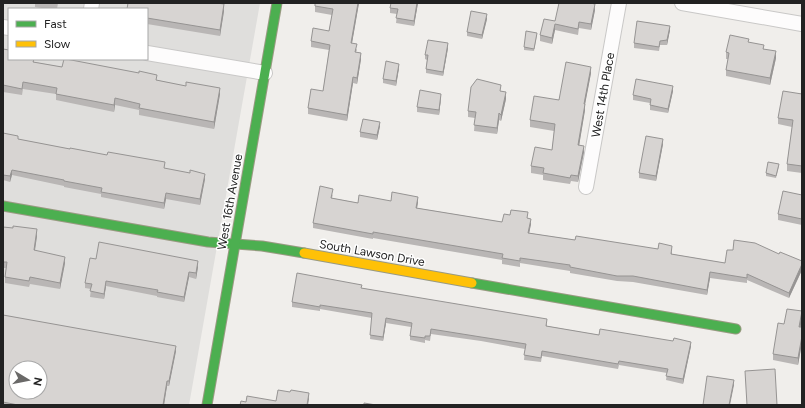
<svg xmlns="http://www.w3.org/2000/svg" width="805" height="408" viewBox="0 0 805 408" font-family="Figtree,sans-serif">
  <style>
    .residential { fill: #dfdedc; fill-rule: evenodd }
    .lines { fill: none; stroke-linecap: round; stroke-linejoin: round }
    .street-casing { stroke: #c9c8c7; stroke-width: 16 }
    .fast-casing { stroke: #999a82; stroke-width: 11 }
    .slow-casing { stroke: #999a82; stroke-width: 11 }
    .street { stroke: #fdfcfc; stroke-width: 14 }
    .fast { stroke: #4caf50; stroke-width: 9 }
    .slow { stroke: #ffc107; stroke-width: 9 }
    .wall { fill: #b9b6b5 }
    .shaded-wall { fill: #969493 }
    .building { fill: #d7d4d2; stroke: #969493; fill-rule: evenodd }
    .labels { text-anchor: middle; stroke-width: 3; stroke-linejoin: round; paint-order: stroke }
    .street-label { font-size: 12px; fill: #222; stroke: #fff }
  </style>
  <rect width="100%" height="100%" fill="#f0eeeb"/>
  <path class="residential" d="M3,3H260L189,405H3ZM9,9H147V59H9ZM16,368H40V392H16Z"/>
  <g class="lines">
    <defs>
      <g id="street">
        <path d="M682,3L802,24"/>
        <path d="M91,9L92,3"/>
        <path d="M3,27L9,28"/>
        <path d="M147,53L265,73"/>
        <path d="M586,187L619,3"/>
      </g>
      <g id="fast">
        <path d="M3,206L208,242L262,246L304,253"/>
        <path d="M472,283L736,329"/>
        <path d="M207,405L277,3"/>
      </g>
      <path id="slow" d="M304,253L472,283"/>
    </defs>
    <use href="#street" class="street-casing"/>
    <use href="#fast" class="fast-casing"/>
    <use href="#slow" class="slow-casing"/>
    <use href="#street" class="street"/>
    <use href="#fast" class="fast"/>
    <use href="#slow" class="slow"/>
  </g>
  <g class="wall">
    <path d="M35,3H58L57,9H48L35,7Z"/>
    <path d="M359,3L352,43L357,50L356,52L361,59L357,84L353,83L347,121L308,114V108L323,91L329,50L311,47V41L329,31L332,15L315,12V6Z"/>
    <path d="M418,3L414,26L396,23L397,14L390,13V8Z"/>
    <path d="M147,9L224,11L220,36L147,24Z"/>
    <path d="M595,10L591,30L579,28L578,35L555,30L552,44L540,41V35L555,21Z"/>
    <path d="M487,19L482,39L467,36V32Z"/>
    <path d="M670,30L667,45H660L659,51L634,48V43Z"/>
    <path d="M537,35L534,51L524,50V47Z"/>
    <path d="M749,42L764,49L776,58L770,85L726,76V70L728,59H726V52Z"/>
    <path d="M448,48L443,76L426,73V69L427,60L425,59V55Z"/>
    <path d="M3,49L34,59V62L62,67L157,80L220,94L214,129L139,115V110L115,105L114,112L56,100V94L23,89L22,95L3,92Z"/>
    <path d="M399,68L396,86L383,83V79Z"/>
    <path d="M591,73L585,104V110L579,146L584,152L578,182L571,181L570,184L543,180V175L531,173V166L552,150L554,131L530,127V120L559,100Z"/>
    <path d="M501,91L506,99L501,121L499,120L497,134L474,131L475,118L468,117V111Z"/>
    <path d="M673,91L668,113L650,110V103L633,100V95Z"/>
    <path d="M802,94V173L787,171V164L792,127L778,124V118Z"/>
    <path d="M441,98L439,115L417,112V107Z"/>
    <path d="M380,126L377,140L360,137V132Z"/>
    <path d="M3,133L18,139L165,169L205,179L200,205L166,199L164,209L101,197V194L64,187V186L12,175L10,182L3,180Z"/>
    <path d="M663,144L656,181L639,178V173Z"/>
    <path d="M779,166L776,178L766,176V173Z"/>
    <path d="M333,194L332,198L358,203L391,201L418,202L417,208L502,222L528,218L531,224L529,233L575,240L672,252V254L725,263L733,250L779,254L802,261V270L789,298L747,280V283L710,278L707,295L633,282L617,281L570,273V271L520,263V267L502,264V260L373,238V239L313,228V223Z"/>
    <path d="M802,195V225L778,220V214Z"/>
    <path d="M3,227L37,236L35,250L65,263L60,289L30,284L29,287L5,283V277L6,268H3Z"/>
    <path d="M96,259L198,267L196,279L189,277L184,302L157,297V296L106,286L104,299L90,297L91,289L85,288V283Z"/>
    <path d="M362,288L547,324V326L599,335L691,346L683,384L666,380L667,373L619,365L618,369L542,356L541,362L524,360L525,349L481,341L431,334L430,341L425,340V343L410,340V336L411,327L386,323L383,341L370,339L372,318L320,309V311L292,307V302Z"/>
    <path d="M802,311V320L801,327H802V343L798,365L773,360V354L784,324Z"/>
    <path d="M3,315L176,351L169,386H167L164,405H3Z"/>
  </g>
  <g class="shaded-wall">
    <path d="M358,3H359L351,49V43Z"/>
    <path d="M417,3H418L414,26V21Z"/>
    <path d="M224,4V11L220,36V30Z"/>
    <path d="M595,4V10L591,30V24Z"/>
    <path d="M487,14V19L482,39V35Z"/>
    <path d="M555,24V30L552,44V38Z"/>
    <path d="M670,26V30L667,45V40Z"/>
    <path d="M448,43V48L443,76V72Z"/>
    <path d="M776,51V58L770,85V78Z"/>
    <path d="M361,53V59L357,84V78Z"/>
    <path d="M399,64V68L396,86V81Z"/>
    <path d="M591,67V73L584,110V104Z"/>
    <path d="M353,77V83L347,121V115Z"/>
    <path d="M673,86V91L668,113V109Z"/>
    <path d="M220,88V94L214,129V122Z"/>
    <path d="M506,92V99L501,121V115Z"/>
    <path d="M441,94V98L439,115V110Z"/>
    <path d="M115,98V105L114,112V105Z"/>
    <path d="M585,104V110L578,152V145Z"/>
    <path d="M499,113V120L497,134V128Z"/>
    <path d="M380,122V126L377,140V135Z"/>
    <path d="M663,139V144L656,181V176Z"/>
    <path d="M584,146V152L578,182V176Z"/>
    <path d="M12,170V175L10,182V176Z"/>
    <path d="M205,174V179L200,205V199Z"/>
    <path d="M166,193V199L164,209V203Z"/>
    <path d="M418,197V202L416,214V208Z"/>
    <path d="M531,219V224L528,239V233Z"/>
    <path d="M37,229V236L34,256V250Z"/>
    <path d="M65,257V263L60,289V283Z"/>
    <path d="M198,261V267L196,279V273Z"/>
    <path d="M802,264V270L789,298V293Z"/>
    <path d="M189,272V277L184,302V297Z"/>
    <path d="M710,272V278L707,295V290Z"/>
    <path d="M106,281V286L104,299V294Z"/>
    <path d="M802,313V320L799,333V327Z"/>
    <path d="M386,318V323L383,341V337Z"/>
    <path d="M802,336V343L798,365V358Z"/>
    <path d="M691,342V346L683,384V379Z"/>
    <path d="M176,346V351L169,386V381Z"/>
    <path d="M734,380V385L730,405H729Z"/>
    <path d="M167,381V386L164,405H163Z"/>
    <path d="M309,393V399L308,405H307Z"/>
  </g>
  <g class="building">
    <path d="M128,3H216L224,4L220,30L147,18V9H127Z"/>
    <path d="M315,3H358L351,43L357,44L355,52L361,53L357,78L353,77L347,115L308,108L311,89L323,91L330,45L311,41L313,28L329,31L333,9L315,6Z"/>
    <path d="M391,3H417L414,21L396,18L398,9L390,8Z"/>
    <path d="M559,3H590L595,4L591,24L579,22L578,29L555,24L552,38L540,35L544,19L555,21Z"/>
    <path d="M471,11L487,14L482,35L467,32Z"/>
    <path d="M637,21L670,26L667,40L660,41L659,47L634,43Z"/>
    <path d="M526,31L537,33L534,49L524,47Z"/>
    <path d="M730,35L749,39L748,42L764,45L763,49L776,51L770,78L726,70L729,53L726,52Z"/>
    <path d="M428,40L448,43L443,72L426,69L428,55H425Z"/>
    <path d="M3,49L9,50V59H34L33,62L62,67L64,59H66L139,73V71L157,75L156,80L186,86V82L220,88L214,122L139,108L140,104L115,98L114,105L56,94L57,88L23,82L22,89L3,85Z"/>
    <path d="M386,61L399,64L396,81L383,79Z"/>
    <path d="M566,62L591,67L584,104H585L578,145L584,146L578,176L571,175L570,178L543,173L544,168L531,166L535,147L552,150L555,124L530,120L534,96L559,100Z"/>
    <path d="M477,79L501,85L500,91L506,92L501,115L499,113L497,128L474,125L476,112L468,111L471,87Z"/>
    <path d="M636,79L673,86L668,109L650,105L651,99L633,95Z"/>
    <path d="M420,90L441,94L439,110L417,107Z"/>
    <path d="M783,91L802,94V166L787,164L793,120L778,118Z"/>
    <path d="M363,119L380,122L377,135L360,132Z"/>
    <path d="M3,133L18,136V139L70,149V148L107,155L108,152L165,162L164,168L190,173V170L205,174L200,199L166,193L164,203L101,192L102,188L64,181V180L12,170L10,176L3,175Z"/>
    <path d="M646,136L663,139L656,176L639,173Z"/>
    <path d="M768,162L779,164L776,176L766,173Z"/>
    <path d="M320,186L333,189L331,198L358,203L359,195L391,201L392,192L418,197L416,208L502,222L504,214L510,215L511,210L528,212L527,218L531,219L528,233L575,240L576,236L658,249L659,243L672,246L671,254L725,263L727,250H733L734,240L755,243L779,254L780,252L802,261V264L789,293L747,274V278L710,272L707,290L633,276H617L570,267V265L520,258V261L502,258L503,254L373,232V234L313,223Z"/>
    <path d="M783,191L802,195V219L778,214Z"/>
    <path d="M13,226L37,229L34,250L65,257L60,283L30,277L29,281L5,277L7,262H3V227L13,228Z"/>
    <path d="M99,242L198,261L196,273L189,272L184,297L157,292L158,290L106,281L104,294L90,291L92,284L85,283L90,258L96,259Z"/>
    <path d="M297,273L362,285L361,288L547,319L546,326L599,335L600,329L673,341L674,338L691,342L683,379L666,376L668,369L619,361L618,364L542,351L541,358L524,355L526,344L481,337L431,329L430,336H425V338L410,336L412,323L386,318L383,337L370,335L372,313L320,305V307L292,302Z"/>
    <path d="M787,309L802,311L799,327H802V336L798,358L773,354L778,323L784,324Z"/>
    <path d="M3,315L176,346L169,381H167L163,405H18L3,402ZM16,368H40V392H16Z"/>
    <path d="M775,369L777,405H747L745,371Z"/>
    <path d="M707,376L734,380L729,405H703Z"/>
    <path d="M278,390L290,392L291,390L309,393L307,405H240L241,401L246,402L247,396L276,401Z"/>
    <path d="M364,403L376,405H364Z"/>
  </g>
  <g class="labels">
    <g class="street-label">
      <text transform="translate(603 95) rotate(-80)" y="4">West 14th Place</text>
      <text transform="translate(230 202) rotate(-80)" y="4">West 16th Avenue</text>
      <text transform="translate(372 253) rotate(10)" y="4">South Lawson Drive</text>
    </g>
  </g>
  <rect width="805" height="408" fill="none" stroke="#222222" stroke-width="8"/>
  <rect x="8" y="8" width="140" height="52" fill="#ffffff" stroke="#a7a7a7"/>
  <rect x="16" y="21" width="20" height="6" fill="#4caf50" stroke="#a7a7a7"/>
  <text x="44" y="28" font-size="12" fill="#222222">Fast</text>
  <rect x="16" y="41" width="20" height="6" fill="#ffc107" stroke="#a7a7a7"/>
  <text x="44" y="48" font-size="12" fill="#222222">Slow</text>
  <g transform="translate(28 380) rotate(100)"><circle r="19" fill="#ffffff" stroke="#a7a7a7"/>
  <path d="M0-3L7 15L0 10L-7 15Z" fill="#6a6968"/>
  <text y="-6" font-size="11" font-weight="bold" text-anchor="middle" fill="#222222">N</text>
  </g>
</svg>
